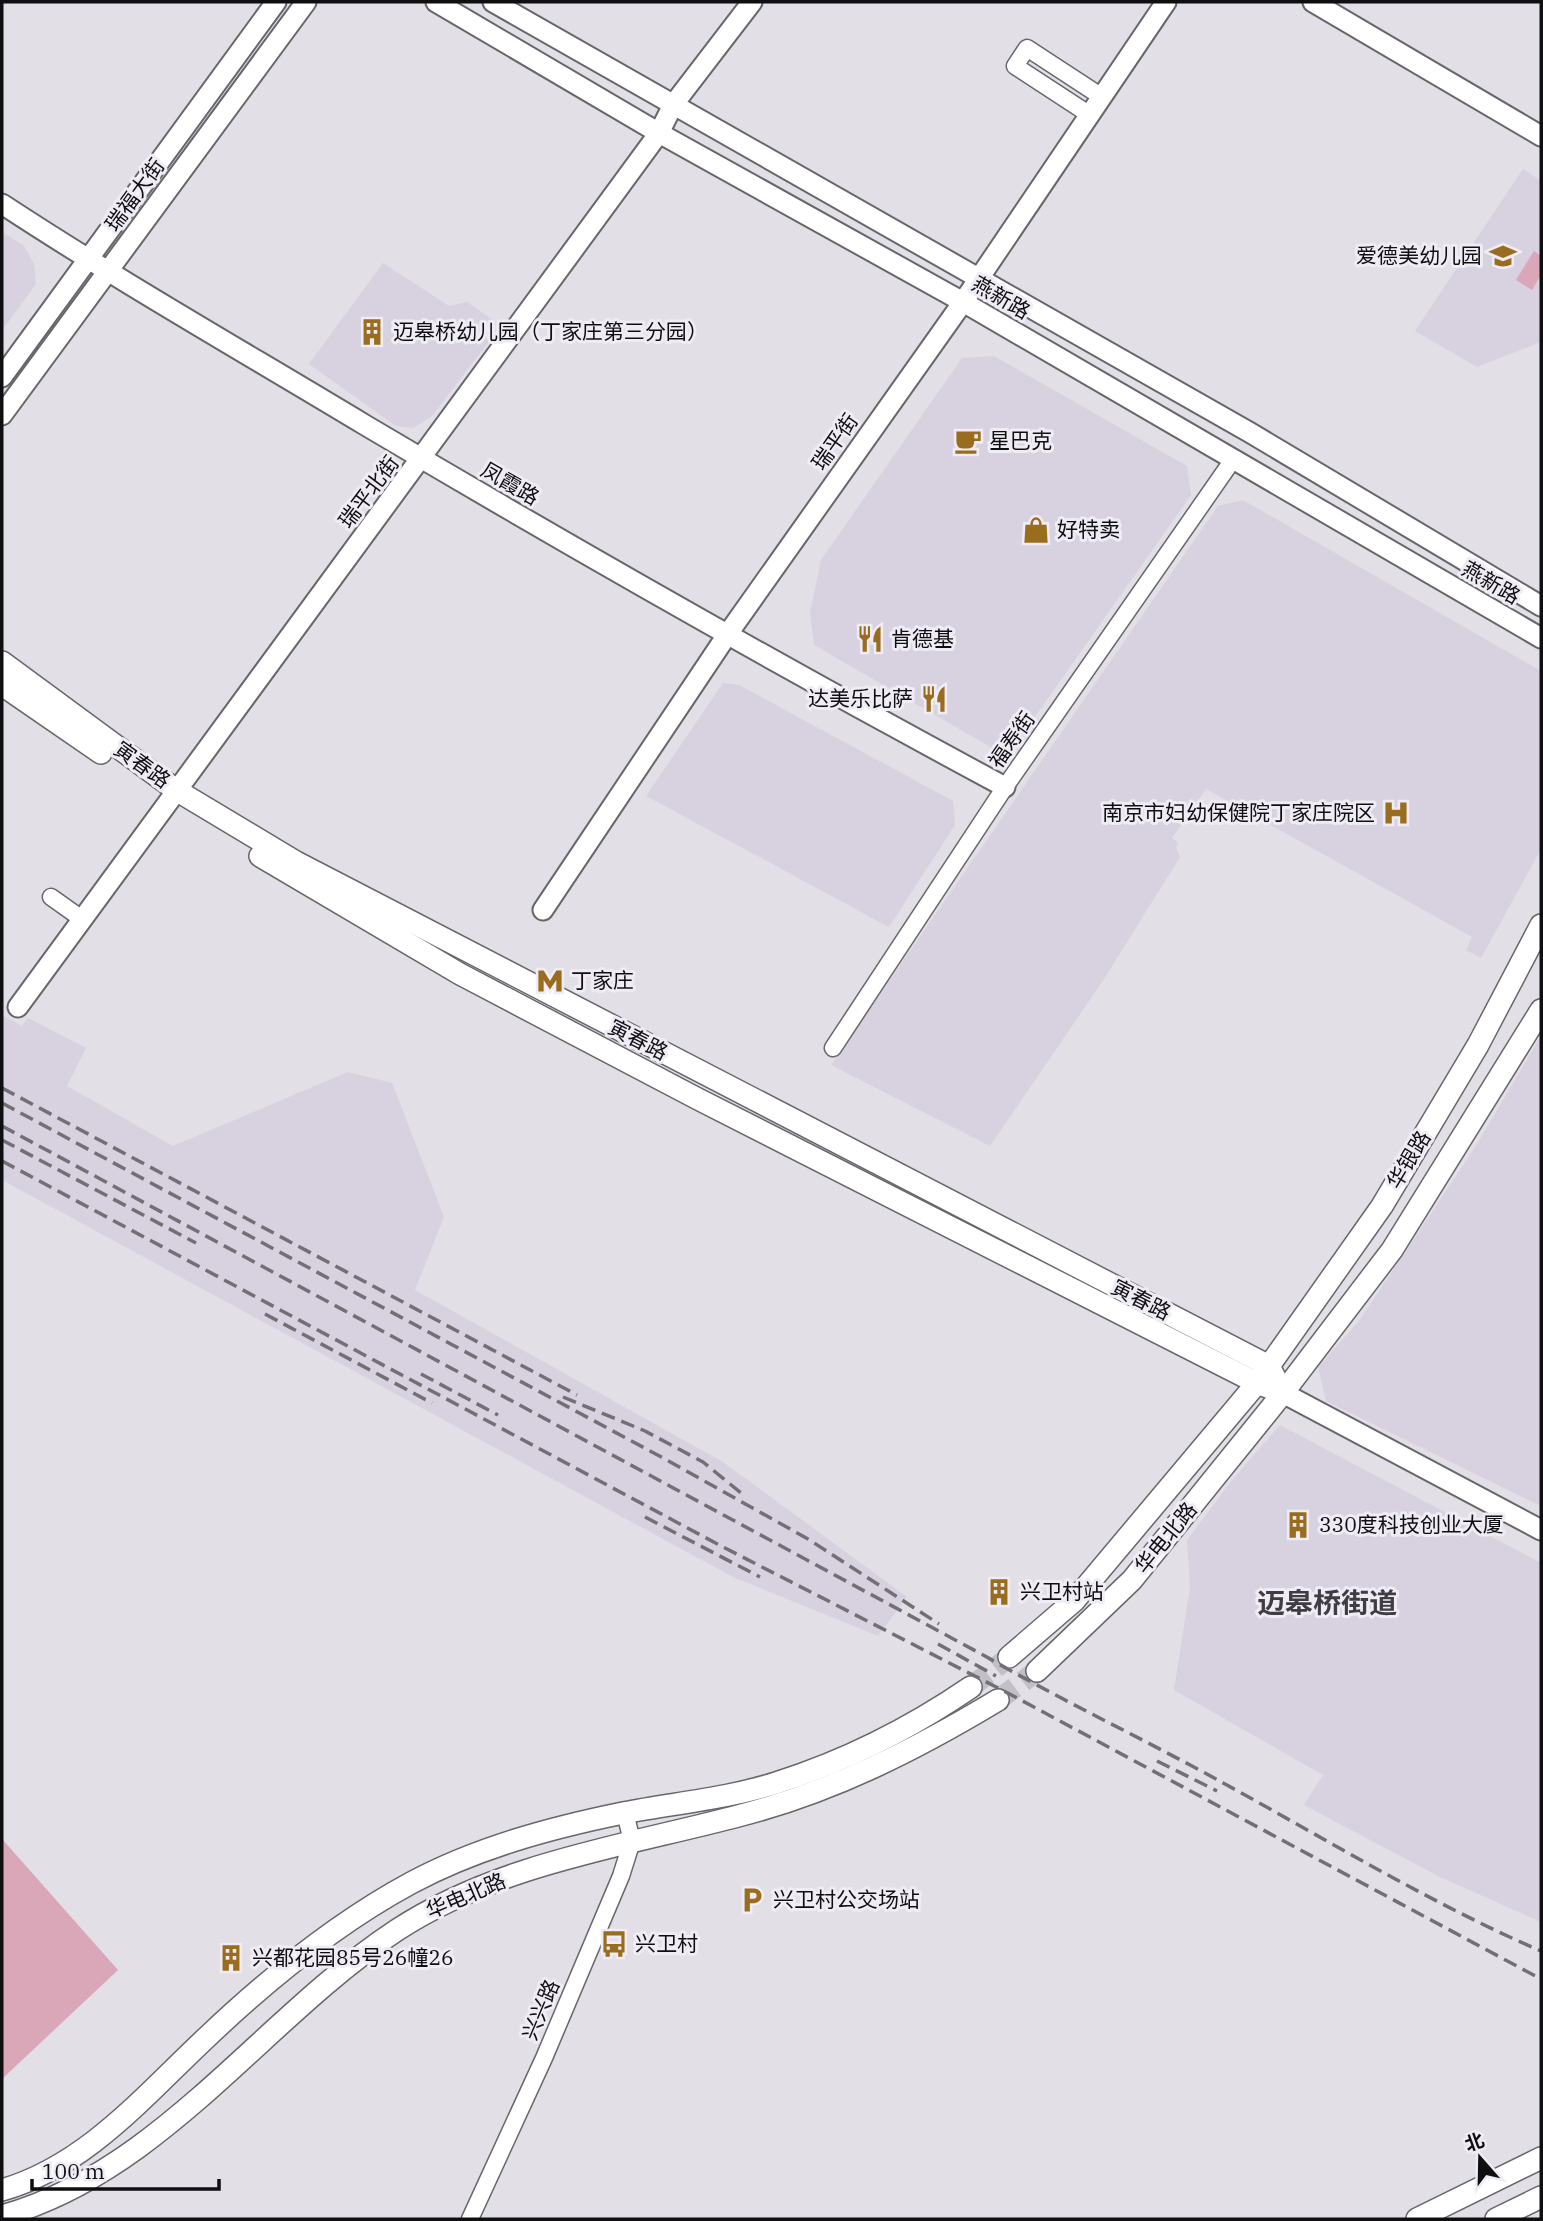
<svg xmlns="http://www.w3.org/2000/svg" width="1543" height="2221" viewBox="0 0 1543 2221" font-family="'IBM Plex Serif','Noto Sans SC',serif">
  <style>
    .built { fill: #d7d1e0 }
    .green { fill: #d9a7b8 }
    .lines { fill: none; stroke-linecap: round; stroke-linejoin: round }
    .secondary-tunnel { stroke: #c2c0c7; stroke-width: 21; stroke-dasharray: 21 10; stroke-linecap: butt }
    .minor-casing { stroke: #68666d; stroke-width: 19 }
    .tertiary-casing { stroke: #68666d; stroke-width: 23 }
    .secondary-casing { stroke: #68666d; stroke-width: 24 }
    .minor { stroke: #fff; stroke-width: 16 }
    .tertiary { stroke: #fff; stroke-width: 19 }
    .secondary { stroke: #fff; stroke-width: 21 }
    .rail { stroke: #727075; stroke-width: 3.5; stroke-dasharray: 14 7; stroke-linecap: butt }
    .labels { text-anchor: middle; stroke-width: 6; stroke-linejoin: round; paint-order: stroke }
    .street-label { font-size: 21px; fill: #0f0e10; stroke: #efecf5 }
    .poi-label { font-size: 21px; fill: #0f0e10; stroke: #efecf5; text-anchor: start }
    .district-label { font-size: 28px; font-weight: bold; fill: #3f3d43; stroke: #efecf5 }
  </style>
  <rect width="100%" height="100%" fill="#e2dfe7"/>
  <g class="built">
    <path d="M1523,169L1541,181V342L1477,367L1415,331Z"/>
    <path d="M2,232L24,246L34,264L36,284L2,330Z"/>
    <path d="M383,263L449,306L467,302L493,320L482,335L490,340L432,416L413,428L396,426L309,364Z"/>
    <path d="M994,356L1187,466L1191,495L1018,741L1008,747L994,749L814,645L810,613L821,560L962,358Z"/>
    <path d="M1243,500L1541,671V849L1481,958L1466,950L1472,937L1206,789L1172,838L1178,843L1176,848L1180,857L1104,979L990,1146L831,1065L1218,506Z"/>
    <path d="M723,683L739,685L953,801L955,825L889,927L646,796Z"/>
    <path d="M2,1015L22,1026L28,1018L86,1048L67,1086L173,1146L348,1072L392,1083L444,1217L415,1290L723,1462L907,1597L878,1636L733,1577L2,1180Z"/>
    <path d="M1541,1036V1506L1326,1401L1318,1367L1359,1321L1472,1152Z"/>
    <path d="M1280,1425L1541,1563V1922L1440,1877L1304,1805L1323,1775L1174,1690L1190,1587L1187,1540L1233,1479Z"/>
  </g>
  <g class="green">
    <path d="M1534,251L1541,256V275L1532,290L1516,280Z"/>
    <path d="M2,1839L118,1970L2,2079Z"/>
  </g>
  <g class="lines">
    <g class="secondary-tunnel">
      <path d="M971,1687L1009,1657"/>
      <path d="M998,1700L1037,1671"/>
    </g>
    <defs>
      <g id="minor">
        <path d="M1090,115L1015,66L1027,48L1102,97"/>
        <path d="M51,897L82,919"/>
        <path d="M833,1048L1005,787L1232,461"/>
        <path d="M470,2219L544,2058L621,1876L632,1841L625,1813"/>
      </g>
      <g id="tertiary">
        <path d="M436,2L659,133L963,302L1541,638"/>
        <path d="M493,2L1249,432L1541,606"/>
        <path d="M1313,2L1541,136"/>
        <path d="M2,204C121,282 244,352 365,425C576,550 789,671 1005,787"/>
        <path d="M2,377L276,2"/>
        <path d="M2,415L306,2"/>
        <path d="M543,910L727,635L963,302L1166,2"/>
        <path d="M18,1007L659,133L673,105L752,2"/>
        <path d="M1283,1393L1541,1530"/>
      </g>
      <g id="secondary">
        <path d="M2,662L176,790L296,862L1269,1366L1283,1393"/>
        <path d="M2,685L101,753"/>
        <path d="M260,856L460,974L698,1099L1257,1383L1283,1393"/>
        <path d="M1009,1657L1074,1601L1257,1383L1382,1206L1478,1045L1541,925"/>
        <path d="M1037,1671L1132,1580L1283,1393L1392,1250L1541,1010"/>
        <path d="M2,2190C86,2166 144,2096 206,2038C268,1979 335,1924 411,1883C476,1848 550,1828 623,1813C674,1803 726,1799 776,1783C846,1761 911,1728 971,1687"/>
        <path d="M2,2216C161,2172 263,2018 397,1930C498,1864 624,1846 738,1816C832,1792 915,1750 998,1700"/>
        <path d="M1417,2219L1541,2158"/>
        <path d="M1496,2219L1541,2197"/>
      </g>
    </defs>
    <use href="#minor" class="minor-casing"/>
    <use href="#tertiary" class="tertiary-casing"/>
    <use href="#secondary" class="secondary-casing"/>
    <use href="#minor" class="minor"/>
    <use href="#tertiary" class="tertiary"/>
    <use href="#secondary" class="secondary"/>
    <g class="rail">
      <path d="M2,1088L577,1395"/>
      <path d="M2,1103L665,1459L808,1539L939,1624"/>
      <path d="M2,1126L985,1656C1064,1702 1146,1740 1225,1784C1329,1841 1432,1904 1541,1951"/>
      <path d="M2,1140L196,1243"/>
      <path d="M2,1161L723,1547L1004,1691L1541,1979"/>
      <path d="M265,1314L432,1403"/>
      <path d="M421,1374L498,1415"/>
      <path d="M563,1397L645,1431L703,1462L746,1497"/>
      <path d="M645,1517L760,1577"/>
      <path d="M938,1644L996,1676"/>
      <path d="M1157,1761L1217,1791"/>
    </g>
  </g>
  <defs>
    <symbol id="school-bare" viewBox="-9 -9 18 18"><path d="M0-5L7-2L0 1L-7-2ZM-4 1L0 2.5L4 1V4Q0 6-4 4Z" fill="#9a6c1d" stroke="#efecf5" stroke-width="2.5" paint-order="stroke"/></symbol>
    <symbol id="building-bare" viewBox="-9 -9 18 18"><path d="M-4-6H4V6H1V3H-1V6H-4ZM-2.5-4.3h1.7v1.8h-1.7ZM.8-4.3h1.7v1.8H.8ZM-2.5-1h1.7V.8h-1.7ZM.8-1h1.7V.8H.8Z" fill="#9a6c1d" stroke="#efecf5" stroke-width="2.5" paint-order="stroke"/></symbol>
    <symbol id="cafe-bare" viewBox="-9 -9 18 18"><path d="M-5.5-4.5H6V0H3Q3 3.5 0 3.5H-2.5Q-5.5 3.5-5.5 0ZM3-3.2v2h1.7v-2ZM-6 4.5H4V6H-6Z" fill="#9a6c1d" stroke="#efecf5" stroke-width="2.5" paint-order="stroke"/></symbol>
    <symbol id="shop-bare" viewBox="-9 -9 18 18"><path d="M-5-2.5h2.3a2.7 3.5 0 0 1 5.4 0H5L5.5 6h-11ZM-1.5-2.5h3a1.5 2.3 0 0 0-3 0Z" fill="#9a6c1d" stroke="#efecf5" stroke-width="2.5" paint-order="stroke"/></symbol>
    <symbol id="restaurant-bare" viewBox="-9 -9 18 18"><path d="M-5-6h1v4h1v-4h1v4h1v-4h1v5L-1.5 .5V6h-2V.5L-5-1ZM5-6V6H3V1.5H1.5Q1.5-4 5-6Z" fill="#9a6c1d" stroke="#efecf5" stroke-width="2.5" paint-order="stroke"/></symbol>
    <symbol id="hospital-bare" viewBox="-9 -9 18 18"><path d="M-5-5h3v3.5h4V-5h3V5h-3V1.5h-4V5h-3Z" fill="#9a6c1d" stroke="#efecf5" stroke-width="2.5" paint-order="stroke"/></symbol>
    <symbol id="metro-bare" viewBox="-9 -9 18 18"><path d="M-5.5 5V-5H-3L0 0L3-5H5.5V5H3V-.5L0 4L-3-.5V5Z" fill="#9a6c1d" stroke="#efecf5" stroke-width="2.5" paint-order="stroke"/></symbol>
    <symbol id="parking-bare" viewBox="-9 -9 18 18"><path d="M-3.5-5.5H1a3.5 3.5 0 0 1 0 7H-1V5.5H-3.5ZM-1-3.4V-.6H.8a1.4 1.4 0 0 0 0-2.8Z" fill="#9a6c1d" stroke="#efecf5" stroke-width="2.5" paint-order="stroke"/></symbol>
    <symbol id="bus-bare" viewBox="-9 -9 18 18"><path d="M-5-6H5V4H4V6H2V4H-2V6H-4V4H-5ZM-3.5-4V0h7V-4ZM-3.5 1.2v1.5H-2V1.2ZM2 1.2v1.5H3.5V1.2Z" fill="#9a6c1d" stroke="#efecf5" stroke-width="2.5" paint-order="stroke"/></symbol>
  </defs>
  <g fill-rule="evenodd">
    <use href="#school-bare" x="1484" y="237" width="38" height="38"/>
    <use href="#building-bare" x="353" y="313" width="38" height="38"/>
    <use href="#cafe-bare" x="949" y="422" width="38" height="38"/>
    <use href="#shop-bare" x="1017" y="511" width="38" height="38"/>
    <use href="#restaurant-bare" x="851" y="620" width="38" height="38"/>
    <use href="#restaurant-bare" x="915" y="680" width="38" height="38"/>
    <use href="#hospital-bare" x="1377" y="794" width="38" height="38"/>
    <use href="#metro-bare" x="531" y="962" width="38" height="38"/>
    <use href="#building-bare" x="1279" y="1506" width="38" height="38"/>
    <use href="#building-bare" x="980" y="1573" width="38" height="38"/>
    <use href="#parking-bare" x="733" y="1881" width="38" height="38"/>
    <use href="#bus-bare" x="595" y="1925" width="38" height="38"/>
    <use href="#building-bare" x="212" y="1939" width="38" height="38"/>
  </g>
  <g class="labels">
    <g class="street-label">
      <text transform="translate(135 195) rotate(-54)" y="7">瑞福大街</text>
      <text transform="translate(1001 298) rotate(30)" y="7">燕新路</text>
      <text transform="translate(835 442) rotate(-55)" y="7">瑞平街</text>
      <text transform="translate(510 484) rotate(30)" y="7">凤霞路</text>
      <text transform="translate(369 492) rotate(-53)" y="7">瑞平北街</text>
      <text transform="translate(1491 583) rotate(30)" y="7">燕新路</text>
      <text transform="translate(1012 740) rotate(-55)" y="7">福寿街</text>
      <text transform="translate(142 765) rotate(36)" y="7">寅春路</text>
      <text transform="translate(638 1040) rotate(27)" y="7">寅春路</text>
      <text transform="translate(1409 1160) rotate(-59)" y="7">华银路</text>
      <text transform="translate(1141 1300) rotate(27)" y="7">寅春路</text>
      <text transform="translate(1166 1538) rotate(-51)" y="7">华电北路</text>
      <text transform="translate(466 1896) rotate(-23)" y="7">华电北路</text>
      <text transform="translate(541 2010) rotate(-67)" y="7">兴兴路</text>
    </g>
    <g class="poi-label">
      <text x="1482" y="263" text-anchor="end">爱德美幼儿园</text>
      <text x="393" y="339">迈皋桥幼儿园（丁家庄第三分园）</text>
      <text x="989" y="448">星巴克</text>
      <text x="1057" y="537">好特卖</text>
      <text x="891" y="646">肯德基</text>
      <text x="913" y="706" text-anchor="end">达美乐比萨</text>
      <text x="1375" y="820" text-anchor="end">南京市妇幼保健院丁家庄院区</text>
      <text x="571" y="988">丁家庄</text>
      <text x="1319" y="1532">330度科技创业大厦</text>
      <text x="1020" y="1599">兴卫村站</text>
      <text x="773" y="1907">兴卫村公交场站</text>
      <text x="635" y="1951">兴卫村</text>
      <text x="252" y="1965">兴都花园85号26幢26</text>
    </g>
    <g class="district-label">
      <text x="1327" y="1613">迈皋桥街道</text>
    </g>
  </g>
  <rect width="1543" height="2221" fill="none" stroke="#0f0e10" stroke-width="7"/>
  <g transform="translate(1480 2158) rotate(340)" stroke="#efecf5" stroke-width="5" paint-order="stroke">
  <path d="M0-5L12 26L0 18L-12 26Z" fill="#0f0e10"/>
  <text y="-10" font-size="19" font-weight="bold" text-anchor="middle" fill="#0f0e10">北</text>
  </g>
  <path d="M32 2179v10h187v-10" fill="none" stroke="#0f0e10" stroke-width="3.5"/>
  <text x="42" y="2179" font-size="21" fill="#0f0e10" stroke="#efecf5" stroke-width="5" paint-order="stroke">100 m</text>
</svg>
